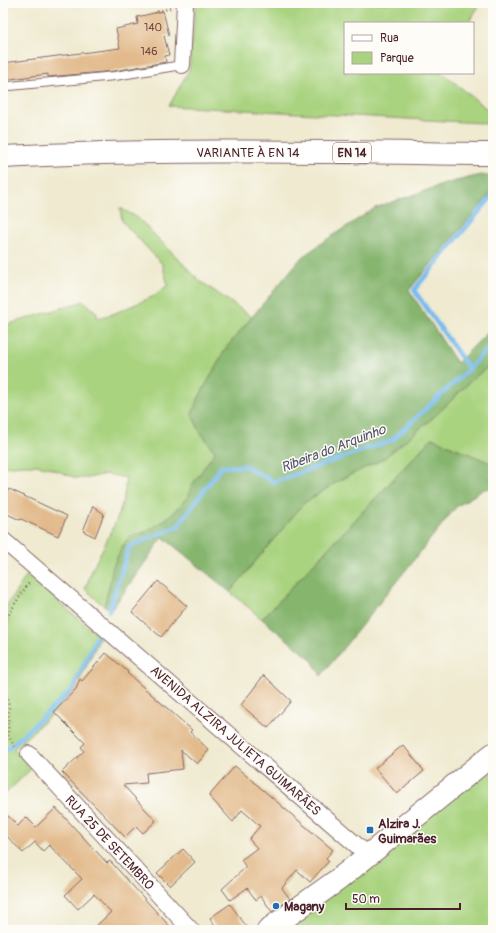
<svg xmlns="http://www.w3.org/2000/svg" width="496" height="933" viewBox="0 0 496 933" font-family="Pangolin,sans-serif">
  <style>
    .green { fill: #a9d37f; stroke: #7a7955 }
    .forest { fill: #86b56e; stroke: #686a4c }
    .lines { fill: none; stroke-linecap: round; stroke-linejoin: round }
    .stream { stroke: #78bcee; stroke-width: 4.5 }
    .building { fill: #e2ba8b }
    .lane-casing { stroke: #846665; stroke-width: 10 }
    .street-casing { stroke: #846665; stroke-width: 18 }
    .secondary-casing { stroke: #846665; stroke-width: 24 }
    .primary-casing { stroke: #846665; stroke-width: 24 }
    .path { stroke: #846665; stroke-width: 2.5; stroke-dasharray: 1 3; stroke-linecap: butt }
    .lane { stroke: #fff; stroke-width: 8 }
    .street { stroke: #fff; stroke-width: 16 }
    .secondary { stroke: #fff; stroke-width: 22 }
    .primary { stroke: #fff; stroke-width: 22 }
    .poi-dot { fill: #1f6fb2; stroke: #fdfcf7; stroke-width: 1.5 }
    .labels { text-anchor: middle; stroke-width: 3; stroke-linejoin: round; paint-order: stroke }
    .number-label { font-size: 11px; fill: #704643 }
    .shield { fill: #fdfcf7; stroke: #806168; stroke-width: 1 }
    .shield-label { font-size: 12px; font-weight: bold; fill: #4a1f2b }
    .street-label { font-size: 13px; fill: #4a1f2b; stroke: #fdfcf7 }
    .poi-label { font-size: 13px; font-weight: bold; fill: #4a1f2b; stroke: #fdfcf7; text-anchor: start }
    .water-label { font-size: 14px; font-style: italic; fill: #5a566f; stroke: #fdfcf7 }
  </style>
  <rect width="100%" height="100%" fill="#fdfcf7"/>
  <filter id="ink" filterUnits="userSpaceOnUse"><feTurbulence type="fractalNoise" baseFrequency=".025" numOctaves="2"/><feDisplacementMap in="SourceGraphic" scale="8" xChannelSelector="R" yChannelSelector="G"/><feConvolveMatrix kernelMatrix="1 2 1 2 8 2 1 2 1" color-interpolation-filters="sRGB"/></filter>
  <filter id="wash" filterUnits="userSpaceOnUse"><feTurbulence type="fractalNoise" baseFrequency=".012" numOctaves="4" result="noise"/><feDisplacementMap in="SourceGraphic" scale="16" xChannelSelector="R" yChannelSelector="G"/><feGaussianBlur stdDeviation="0.9" result="paint"/><feColorMatrix in="noise" values="0 0 0 0 0 0 0 0 0 0 0 0 0 0 0 0 0 1.4 0 .05"/><feComposite in="paint" operator="in"/></filter>
  <g filter="url(#wash)">
    <rect width="100%" height="100%" fill="#efead0"/>
    <g class="green">
      <path d="M196,3H481L468,23H345V73H443L493,114V127L482,123L169,106L189,70Z"/>
      <path d="M120,208L138,218L200,281L252,317L226,348L197,401L192,414L199,430L215,452C208,462 201,472 194,483C191,487 191,493 188,497C174,515 154,532 130,536L109,587L104,606L85,589C89,579 92,568 98,558C112,529 124,512 126,478L106,474L88,478H76L47,467L35,465H21L3,467V326L84,301L97,313V318L113,314L152,297L168,285L162,264L122,221Z"/>
      <path d="M493,363V464L432,438L262,619L230,592L304,503L340,480L383,459L435,416L475,377Z"/>
      <path d="M27,575L100,637L76,689L54,712L14,749L31,769L3,796V611Z"/>
      <path d="M493,763V930H282Z"/>
    </g>
    <g class="forest">
      <path d="M481,175L493,177V191L409,290L457,363L493,327V363L475,377L435,416L383,459L340,480L304,503L230,592L163,537L112,609L104,606L109,587L113,566L122,547L130,536L142,534L162,522L175,512L189,495L192,485L215,452L199,430L192,414L197,401L226,348L302,257L329,238L375,208L448,183Z"/>
      <path d="M432,438L493,464V488L484,489L456,507L321,676L311,659L262,619Z"/>
    </g>
    <g class="lines">
      <g class="stream">
        <path d="M493,107L489,111L493,114"/>
        <path d="M469,369L414,290L493,195"/>
        <path d="M109,611L129,547L178,526L221,467L245,466L274,482L392,440L469,369L493,342"/>
        <path d="M3,753L72,690L97,636"/>
      </g>
    </g>
    <g id="blocks">
      <g class="building">
        <path d="M163,11L169,35L164,36L169,55L165,56L166,62L114,71L48,77V74L3,80V63L120,48L116,29L138,24L137,17Z"/>
        <path d="M9,489L67,516L58,536L21,519L20,520L3,512V501Z"/>
        <path d="M93,506L104,514L95,537L83,531Z"/>
        <path d="M158,581L187,606L161,637L132,612Z"/>
        <path d="M106,653L128,672L127,673L192,730L190,732L209,750L197,764L181,750L183,769L146,773L147,783L123,785L156,821L143,833L136,826L125,837L62,772L84,751L81,747L85,743L54,712L76,689L80,679L82,681Z"/>
        <path d="M264,675L291,701L268,728L241,705Z"/>
        <path d="M403,745L424,771L397,794L375,768Z"/>
        <path d="M235,766L333,850L326,858L329,861L310,882L297,870L282,888L290,899L272,912L261,896L256,900L247,888L230,900L222,889L246,867L241,860L257,848L249,839L260,826L242,810L233,822L209,796Z"/>
        <path d="M56,808L107,863L110,861L173,930H92L111,912L94,894L78,909L65,895L82,879L49,845L43,851L35,842L23,853L3,832V811L18,826L26,817L36,827Z"/>
        <path d="M183,849L195,862L170,886L157,873Z"/>
        <path d="M230,904L249,930H218L210,918Z"/>
      </g>
    </g>
  </g>
  <g filter="url(#ink)">
    <use href="#blocks" fill-opacity="0" stroke="#846665" stroke-width="1"/>
    <g class="lines">
      <defs>
        <path id="lane" d="M10,86L115,76L182,65"/>
        <g id="street">
          <path d="M182,65L185,3"/>
          <path d="M3,540L368,855"/>
          <path d="M29,754L191,930"/>
        </g>
        <path id="secondary" d="M268,930L339,879L493,754"/>
        <path id="primary" d="M3,157C166,148 330,152 493,154"/>
      </defs>
      <use href="#lane" class="lane-casing"/>
      <use href="#street" class="street-casing"/>
      <use href="#secondary" class="secondary-casing"/>
      <use href="#primary" class="primary-casing"/>
      <g class="path">
        <path d="M156,13L155,12L171,8"/>
        <path d="M3,625L16,602L30,581"/>
        <path d="M3,680L9,707L8,735L15,748"/>
      </g>
      <use href="#lane" class="lane"/>
      <use href="#street" class="street"/>
      <use href="#secondary" class="secondary"/>
      <use href="#primary" class="primary"/>
    </g>
  </g>
  <g class="poi-dot">
    <rect x="366" y="826" width="8" height="8" rx="2"/>
    <circle cx="276" cy="906" r="4"/>
  </g>
  <g class="labels">
    <g class="number-label">
      <text x="153" y="31">140</text>
      <text x="149" y="55">146</text>
    </g>
    <rect class="shield" x="333" y="143" width="38" height="20" rx="3"/>
    <g class="shield-label">
      <text x="352" y="157">EN 14</text>
    </g>
    <g class="street-label">
      <text x="248" y="157">VARIANTE À EN 14</text>
      <text transform="translate(236 740) rotate(41)" y="5">AVENIDA ALZIRA JULIETA GUIMARÃES</text>
      <text transform="translate(110 842) rotate(47)" y="5">RUA 25 DE SETEMBRO</text>
    </g>
    <g class="poi-label">
      <text x="378" y="828">Alzira J.<tspan x="378" dy="15">Guimarães</tspan></text>
      <text x="284" y="911">Magany</text>
    </g>
    <g class="water-label">
      <text transform="translate(333 448) rotate(-21)" y="5">Ribeira do Arquinho</text>
    </g>
  </g>
  <rect width="496" height="933" fill="none" stroke="#fdfcf7" stroke-width="16"/>
  <rect x="344" y="22" width="130" height="52" fill="#fdfcf7" stroke="#b5a4a5"/>
  <rect x="352" y="35" width="20" height="6" fill="#ffffff" stroke="#b5a4a5"/>
  <text x="380" y="42" font-size="12" fill="#4a1f2b">Rua</text>
  <rect x="352" y="52" width="20" height="12" fill="#a9d37f" stroke="#b5a4a5"/>
  <text x="380" y="62" font-size="12" fill="#4a1f2b">Parque</text>
  <path d="M346 903v6h114v-6" fill="none" stroke="#4a1f2b" stroke-width="2"/>
  <text x="352" y="903" font-size="12" fill="#4a1f2b" stroke="#fdfcf7" stroke-width="3" paint-order="stroke">50 m</text>
</svg>
